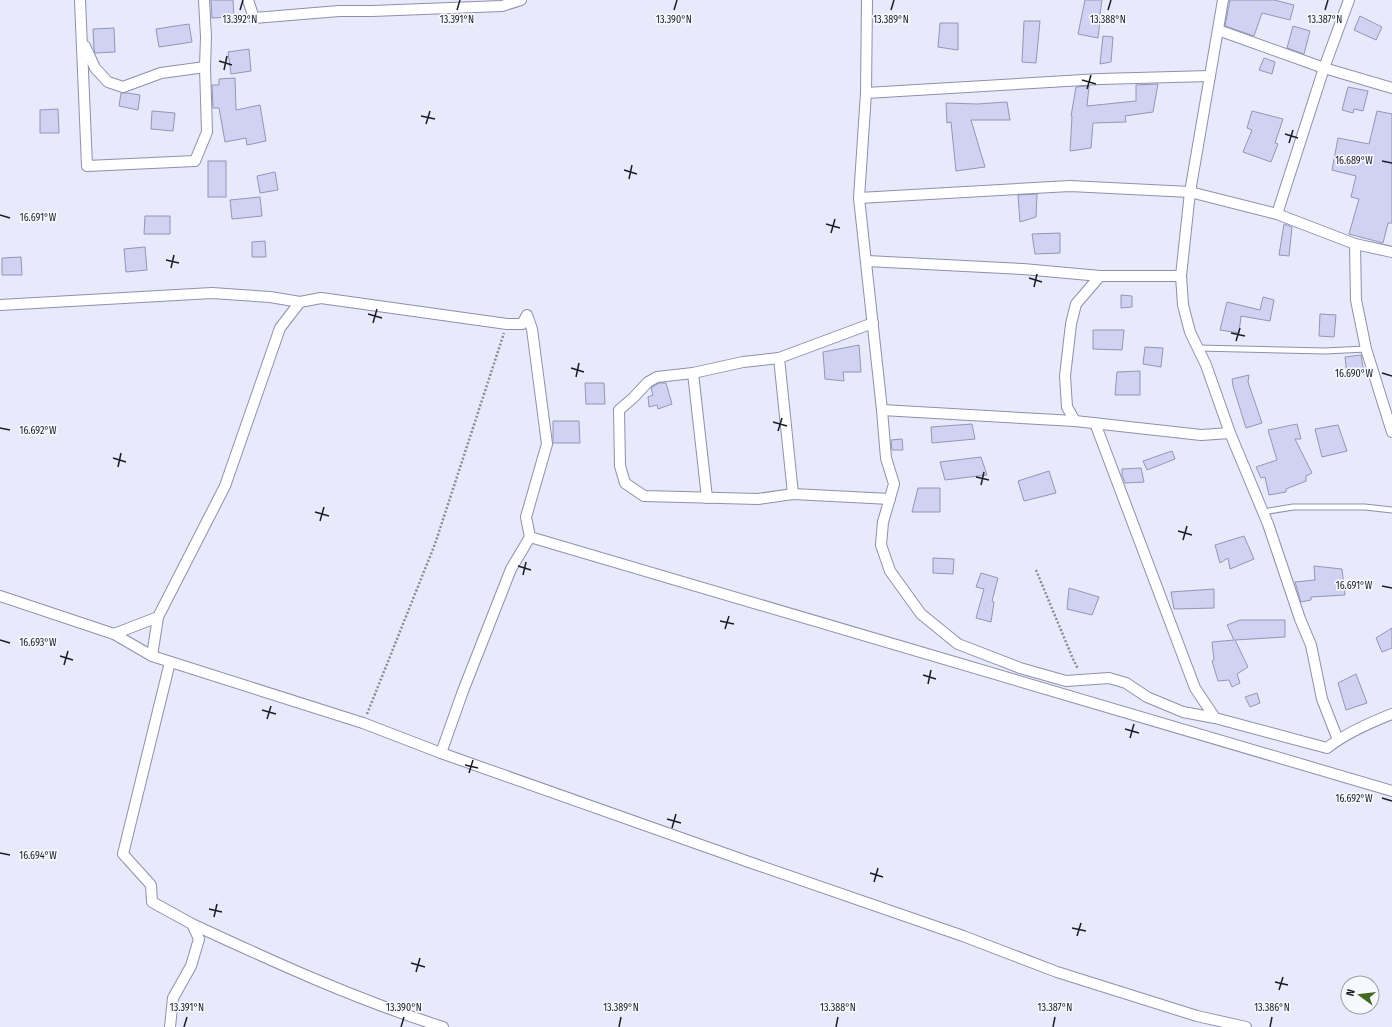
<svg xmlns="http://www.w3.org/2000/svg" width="1392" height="1027" viewBox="0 0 1392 1027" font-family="'Fira Sans Condensed',sans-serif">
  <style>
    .building { fill: #d0d2f3; stroke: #9496b2 }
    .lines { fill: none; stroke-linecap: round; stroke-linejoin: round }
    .service-casing { stroke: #8e90ab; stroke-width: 7 }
    .minor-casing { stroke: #8e90ab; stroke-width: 12 }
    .path { stroke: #8a8b99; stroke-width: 2.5; stroke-dasharray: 2 2; stroke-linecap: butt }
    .service { stroke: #fff; stroke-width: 5 }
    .minor { stroke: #fff; stroke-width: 10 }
    .ticks { fill: none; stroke: #1b1c26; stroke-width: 1.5 }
    .ticks-label { font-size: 10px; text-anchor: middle; fill: #1b1c26; stroke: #f7f8fe; stroke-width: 3.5; stroke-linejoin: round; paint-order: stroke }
  </style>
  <rect width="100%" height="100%" fill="#e8e9fb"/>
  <g class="building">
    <path d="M211,0H233L234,17L212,18Z"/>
    <path d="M1085,0H1102L1099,21H1100L1098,38L1078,34Z"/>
    <path d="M1230,0H1274L1294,5L1290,20L1262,13L1254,36L1225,26Z"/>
    <path d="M1360,16L1382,27L1376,40L1354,30Z"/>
    <path d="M1024,21H1040L1036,63L1022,62Z"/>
    <path d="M940,23H958V50L938,47Z"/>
    <path d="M189,24L192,42L159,47L156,29Z"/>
    <path d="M1293,26L1310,31L1304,54L1287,48Z"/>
    <path d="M114,28L115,52L95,53L94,49L93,29Z"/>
    <path d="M1103,36L1113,37L1111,62L1100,64Z"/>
    <path d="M249,49L251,71L231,74L228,52Z"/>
    <path d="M1264,58L1275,62L1272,74L1259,70Z"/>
    <path d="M235,78L236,110L260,105L266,141L247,145L246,138L225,142L219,108H213L212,85H219V79Z"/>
    <path d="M1158,84L1153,112L1125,116L1126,122L1093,123L1091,148L1070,151L1072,116H1071L1076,87L1089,86L1087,106L1136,101V85Z"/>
    <path d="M1348,87L1368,91L1363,111L1354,109L1353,113L1342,110Z"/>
    <path d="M121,93H127L140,95L138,110L119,106Z"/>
    <path d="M1007,102L1010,120H971L985,167L956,171L951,122L947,123L946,103L977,104Z"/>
    <path d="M58,109L59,133H40V110Z"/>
    <path d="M152,111L175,113L173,131L151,129Z"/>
    <path d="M1252,111L1283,119L1275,143L1278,144L1271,162L1243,152L1252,130L1247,128Z"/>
    <path d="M1377,111L1392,114V223H1388L1383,243L1349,234L1359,199L1351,197L1356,176L1332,170L1338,138L1369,144Z"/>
    <rect x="208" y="161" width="18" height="36"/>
    <path d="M275,172L278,190L260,193L257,176Z"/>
    <path d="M1037,194L1036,217L1020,222L1018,195Z"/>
    <path d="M260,197L262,216L232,219L230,200Z"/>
    <path d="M145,216H170V234H144Z"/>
    <path d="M1284,224L1292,227L1289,256L1279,255Z"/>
    <path d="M1060,233V253L1035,254L1032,234Z"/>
    <path d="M265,241L266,257H252V242Z"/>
    <path d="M145,247L147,270L126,272L124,249Z"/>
    <path d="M21,257L22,275H2V258Z"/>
    <path d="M1121,295L1132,296V307L1121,308Z"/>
    <path d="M1263,297L1274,300L1270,321L1241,316L1239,333L1220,330L1227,302L1260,310Z"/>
    <path d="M1320,314L1336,315L1334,337L1319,336Z"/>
    <path d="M1093,330H1124L1122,350L1093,349Z"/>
    <path d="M859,345L861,372H843L844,381L825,379L823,352Z"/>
    <path d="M1145,347L1163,348L1161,367L1143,364Z"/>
    <path d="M1361,355L1364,374L1347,375L1345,357Z"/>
    <path d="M1140,371V395H1115L1117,372Z"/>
    <path d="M1249,375L1248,382L1262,423L1246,428L1233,386L1232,379Z"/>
    <path d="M585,383H604L605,404H586Z"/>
    <path d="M659,383H666L672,404L658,409L657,405L649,407L648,397L653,395L651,388Z"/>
    <path d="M553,421H579L580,443H553Z"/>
    <path d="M972,424L975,439L932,443L931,427Z"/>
    <path d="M1297,424L1301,439H1295L1312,473L1306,476V481L1286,489V492L1269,495L1265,477L1261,478L1256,467L1277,460L1268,430Z"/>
    <path d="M1338,425L1347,451L1322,457L1315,429Z"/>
    <path d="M902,439L903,450H892L891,440Z"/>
    <path d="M1172,451L1175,459L1147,470L1143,461Z"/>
    <path d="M981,457L987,475L945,480L940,462Z"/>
    <path d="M1141,468L1144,482L1125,483L1122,475V469Z"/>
    <path d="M1049,471L1056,493L1024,501L1018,481Z"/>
    <path d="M918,488H940V512H912Z"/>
    <path d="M1244,536L1254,559L1230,569L1228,558L1220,563L1215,545Z"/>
    <path d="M933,558L954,559L953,574L933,573Z"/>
    <path d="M1314,566L1342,569L1345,595L1311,597V600L1301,602L1295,582L1315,580Z"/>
    <path d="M981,573L998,578L992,601L994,602L991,622L976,618L984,589L976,587Z"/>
    <path d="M1069,588L1099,597L1092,615L1067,609Z"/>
    <path d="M1214,589V608L1174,609L1171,592Z"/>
    <path d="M1240,620H1285V637L1235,640L1248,667L1237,674L1240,683L1232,687L1229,680L1218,681L1212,661L1214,660L1212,642L1234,640L1227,625Z"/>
    <path d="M1392,628V648L1382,652L1376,638Z"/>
    <path d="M1356,674L1367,703L1346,710L1338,683Z"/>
    <path d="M1257,693L1260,703L1250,707L1245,697Z"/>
  </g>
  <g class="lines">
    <defs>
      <g id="service">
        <path d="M1198,348L1325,351L1366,349"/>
        <path d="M1263,512L1293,507H1365L1392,510"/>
      </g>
      <g id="minor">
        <path d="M80,0L87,166L195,161L207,132L205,67L206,37L204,0"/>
        <path d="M248,0L254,18L339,11H372L502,6L521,0"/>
        <path d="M867,0L866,93L859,198L882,410L886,458L894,484L883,522L881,545L890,571L921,614L958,644L1020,668L1066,681L1109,678L1126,683L1147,697L1183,712L1215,718L1327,748C1346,733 1369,723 1392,714"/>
        <path d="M1223,0L1190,192L1181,276L1183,305L1190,332L1206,365L1230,433L1268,524L1300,619L1311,645L1322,699L1338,740"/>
        <path d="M1218,30L1324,68L1392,88"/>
        <path d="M85,46L95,68L108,82L123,87L161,73L205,67"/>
        <path d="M866,93L1100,79L1210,76"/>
        <path d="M859,198L1070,186L1190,192L1277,214L1355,244L1392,252"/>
        <path d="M1277,214L1324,68L1349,0"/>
        <path d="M1355,244L1356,300L1366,349L1392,432"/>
        <path d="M867,261L1023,269L1100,276H1181"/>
        <path d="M0,305L212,293L270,297L300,302"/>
        <path d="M873,323L779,358L743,362L693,373L657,377L648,382L633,398L619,410L620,466L625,483L644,496L758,499L793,494L890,499"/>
        <path d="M779,358L793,494"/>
        <path d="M693,373L707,498"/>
        <path d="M882,410L1075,421L1201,435L1230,433"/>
        <path d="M1075,421L1067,407L1065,376L1071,324L1076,304L1100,276"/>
        <path d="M1095,423L1195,688L1215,718"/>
        <path d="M0,596L114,634L152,656L363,723L441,753L749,862L963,936L1057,972L1197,1016L1246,1027"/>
        <path d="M114,634L158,617"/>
        <path d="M152,656L158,617L225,486L280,328L300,302L321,298L507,324H522L527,315L532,329L547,444L526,517L530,537L1392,791"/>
        <path d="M170,662L123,854L151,885L152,902L192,924L199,939L191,966L173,998L170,1027"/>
        <path d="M441,753L463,691L511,569L530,537"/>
        <path d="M192,924C274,962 357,1000 443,1027"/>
      </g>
    </defs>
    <use href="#service" class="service-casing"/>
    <use href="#minor" class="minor-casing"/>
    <g class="path">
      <path d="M1036,570L1073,659L1078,669"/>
      <path d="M367,714L435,544L504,333"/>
    </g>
    <use href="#service" class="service"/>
    <use href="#minor" class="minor"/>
  </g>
  <path class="ticks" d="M240,10L243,0M457,10L460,0M674,10L677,0M891,10L894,0M1108,10L1111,0M1325,10L1328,0M219,61L232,65M224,70L227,56M1082,80L1096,84M1087,89L1091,75M421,116L435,119M426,124L430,111M1285,134L1298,138M1289,143L1293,130M1382,161L1392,163M624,170L637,174M629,179L632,165M0,215L10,218M826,224L840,228M831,233L835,219M166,260L179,263M171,268L174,255M1029,278L1042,282M1034,287L1037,274M368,314L382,318M373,323L377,309M1231,333L1245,336M1236,341L1240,328M571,368L584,372M1382,373L1392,376M576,377L579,363M773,422L787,426M0,428L10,430M778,431L782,418M113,458L126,462M118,467L121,453M976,477L989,480M981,485L984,472M315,512L329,516M320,521L324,507M1178,531L1192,535M1183,540L1187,526M518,566L531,570M523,575L526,562M1382,586L1392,588M720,621L734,624M725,629L729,616M0,640L10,643M60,656L73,660M64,665L68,651M923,675L936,679M928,684L931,670M262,710L276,714M267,719L271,706M1125,729L1139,733M1130,738L1134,724M465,765L478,768M469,773L473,760M1382,798L1392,801M667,819L681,823M672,828L676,814M0,853L10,855M870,873L883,877M874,882L878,868M209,909L222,912M214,917L217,904M1072,928L1086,931M1077,936L1081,923M411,963L425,967M416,972L420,958M1275,982L1288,985M1279,990L1283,977M184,1027L187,1017M401,1027L404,1017M619,1027L621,1017M836,1027L838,1017M1053,1027L1055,1017M1270,1027L1272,1017"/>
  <g class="ticks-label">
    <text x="240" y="23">13.392°N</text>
    <text x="457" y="23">13.391°N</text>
    <text x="674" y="23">13.390°N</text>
    <text x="891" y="23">13.389°N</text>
    <text x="1108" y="23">13.388°N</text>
    <text x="1325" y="23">13.387°N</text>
    <text x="1354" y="164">16.689°W</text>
    <text x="38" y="221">16.691°W</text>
    <text x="1354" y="377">16.690°W</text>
    <text x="38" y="434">16.692°W</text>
    <text x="1354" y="589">16.691°W</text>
    <text x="38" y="646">16.693°W</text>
    <text x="1354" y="802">16.692°W</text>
    <text x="38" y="859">16.694°W</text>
    <text x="187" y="1011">13.391°N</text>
    <text x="404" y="1011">13.390°N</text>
    <text x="621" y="1011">13.389°N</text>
    <text x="838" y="1011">13.388°N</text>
    <text x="1055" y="1011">13.387°N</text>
    <text x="1272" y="1011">13.386°N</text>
  </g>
  <g transform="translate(1360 995) rotate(285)"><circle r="19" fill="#f7f8fe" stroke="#9fa0a8"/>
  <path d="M0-3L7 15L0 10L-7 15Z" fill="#436820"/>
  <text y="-6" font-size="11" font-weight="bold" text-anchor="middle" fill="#1b1c26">N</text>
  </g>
</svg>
